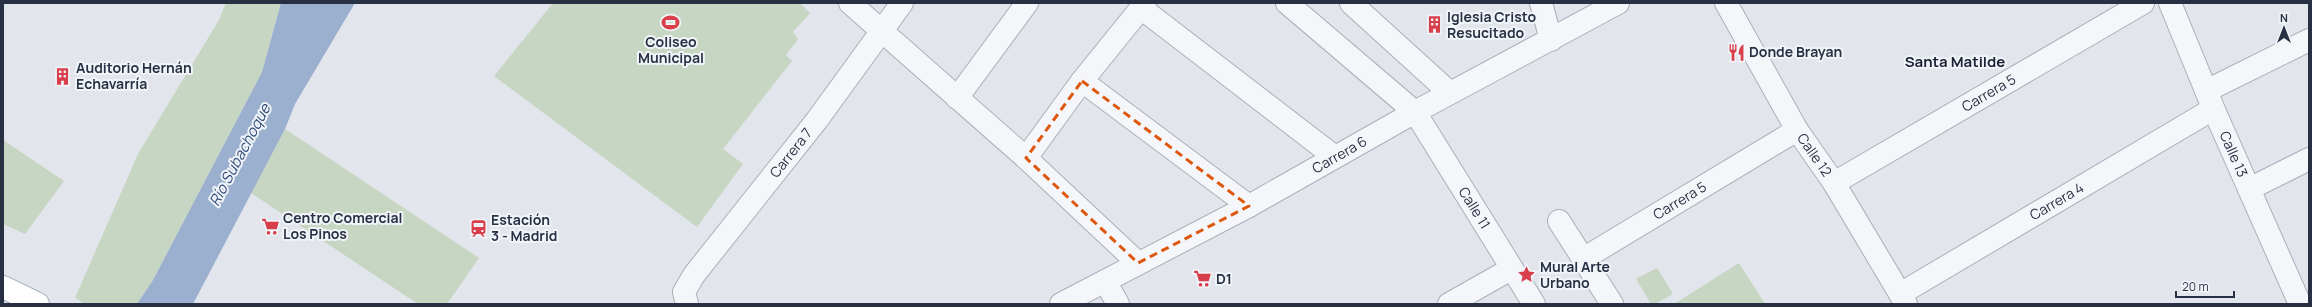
<svg xmlns="http://www.w3.org/2000/svg" width="2312" height="307" viewBox="0 0 2312 307" font-family="Manrope,sans-serif">
  <style>
    .green { fill: #c6d6c2 }
    .water { fill: #9ab0ce }
    .lines { fill: none; stroke-linecap: round; stroke-linejoin: round }
    .minor-casing { stroke: #aaafb9; stroke-width: 24 }
    .major-casing { stroke: #a0a8b8; stroke-width: 24 }
    .minor { stroke: #f5f6f9; stroke-width: 22 }
    .major { stroke: #fff; stroke-width: 22 }
    .marked { fill: none; stroke: #de570f; stroke-width: 3; stroke-dasharray: 8 5; stroke-linejoin: round }
    .labels { text-anchor: middle; stroke-width: 4; stroke-linejoin: round; paint-order: stroke }
    .poi-label { font-size: 14px; font-weight: bold; fill: #283144; stroke: #f1f4f8; text-anchor: start }
    .street-label { font-size: 14px; fill: #283144; stroke: #f1f4f8 }
    .neighbourhood-label { font-size: 15px; font-weight: bold; fill: #1a2235; stroke: #f1f4f8 }
    .water-label { font-size: 15px; font-style: italic; fill: #2f4c7c; stroke: #f1f4f8 }
  </style>
  <rect width="100%" height="100%" fill="#e2e5eb"/>
  <g class="green">
    <path d="M226,3H281L262,72L153,280L137,304H85L75,298L138,154L219,20Z"/>
    <path d="M553,3H800L810,13L793,32L798,39L786,55L792,61L723,149L743,164L697,227L494,76Z"/>
    <path d="M285,129L479,258L447,304H418L251,193Z"/>
    <path d="M3,140L64,181L25,234L3,224Z"/>
    <path d="M1739,263L1765,304H1674Z"/>
    <path d="M1657,268L1673,294L1655,304H1651L1636,279Z"/>
  </g>
  <path class="water" d="M281,3H355L295,104L285,129L193,304H137L153,280L262,72Z"/>
  <g class="lines">
    <defs>
      <g id="minor">
        <path d="M850,3L1026,158L1138,263"/>
        <path id="s1" d="M1287,3L1415,112L1534,304"/>
        <path d="M1351,3L1450,93"/>
        <path d="M1541,3L1551,40"/>
        <path id="s2" d="M1726,3L1797,130L1834,183L1906,304"/>
        <path id="s3" d="M2170,3L2214,110L2300,304"/>
        <path d="M1141,8L1335,157"/>
        <path d="M1082,81L1249,206"/>
        <path d="M2206,91L2309,40"/>
        <path d="M957,98L1027,3"/>
        <path d="M1026,158L1082,81L1145,3"/>
        <path id="s4" d="M1834,183L2143,3"/>
        <path d="M2249,189L2309,159"/>
        <path d="M1559,221L1612,304"/>
        <path id="s5" d="M1583,259L1797,130"/>
        <path d="M1105,281L1118,304"/>
        <path id="s6" d="M1900,294L2213,109"/>
        <path id="s7" d="M687,304L684,292L694,275L817,120L902,3"/>
        <path id="s8" d="M1061,304L1249,206L1415,112L1618,3"/>
        <path d="M1449,304L1511,269"/>
      </g>
      <path id="major" d="M3,287L38,304"/>
    </defs>
    <use href="#minor" class="minor-casing"/>
    <use href="#major" class="major-casing"/>
    <use href="#minor" class="minor"/>
    <use href="#major" class="major"/>
  </g>
  <path class="marked" d="M1082,81L1249,206L1138,263L1026,158Z"/>
  <defs>
    <symbol id="stadium-bare" viewBox="-9 -9 18 18"><path d="M0-5a6.5 5 0 1 0 0 10a6.5 5 0 1 0 0-10ZM-3.5-1.8h7v3.6h-7Z" fill="#d93e4b" stroke="#f1f4f8" stroke-width="2.5" paint-order="stroke"/></symbol>
    <symbol id="building-bare" viewBox="-9 -9 18 18"><path d="M-4-6H4V6H1V3H-1V6H-4ZM-2.5-4.3h1.7v1.8h-1.7ZM.8-4.3h1.7v1.8H.8ZM-2.5-1h1.7V.8h-1.7ZM.8-1h1.7V.8H.8Z" fill="#d93e4b" stroke="#f1f4f8" stroke-width="2.5" paint-order="stroke"/></symbol>
    <symbol id="restaurant-bare" viewBox="-9 -9 18 18"><path d="M-5-6h1v4h1v-4h1v4h1v-4h1v5L-1.5 .5V6h-2V.5L-5-1ZM5-6V6H3V1.5H1.5Q1.5-4 5-6Z" fill="#d93e4b" stroke="#f1f4f8" stroke-width="2.5" paint-order="stroke"/></symbol>
    <symbol id="supermarket-bare" viewBox="-9 -9 18 18"><path d="M-6-5.5h2.5l.6 2H6L4.5 2H-2.5L-4.4-4H-6ZM-1.5 3.2a1.3 1.3 0 1 0 .1 0ZM3 3.2a1.3 1.3 0 1 0 .1 0Z" fill="#d93e4b" stroke="#f1f4f8" stroke-width="2.5" paint-order="stroke"/></symbol>
    <symbol id="station-bare" viewBox="-9 -9 18 18"><path d="M-3-6H3Q5-6 5-4V2Q5 4 3 4L4.5 6H3L1.5 4h-3L-3 6H-4.5L-3 4Q-5 4-5 2V-4Q-5-6-3-6ZM-3.5-4v3h7v-3ZM-3.5 1v1.5H-2V1ZM2 1v1.5H3.5V1Z" fill="#d93e4b" stroke="#f1f4f8" stroke-width="2.5" paint-order="stroke"/></symbol>
    <symbol id="sight-bare" viewBox="-9 -9 18 18"><path d="M0-6L1.8-2.2L6-1.7L2.9 1.2L3.7 5.4L0 3.3L-3.7 5.4L-2.9 1.2L-6-1.7L-1.8-2.2Z" fill="#d93e4b" stroke="#f1f4f8" stroke-width="2.5" paint-order="stroke"/></symbol>
  </defs>
  <g fill-rule="evenodd">
    <use href="#stadium-bare" x="658" y="10" width="25" height="25"/>
    <use href="#building-bare" x="1422" y="12" width="25" height="25"/>
    <use href="#restaurant-bare" x="1724" y="40" width="25" height="25"/>
    <use href="#building-bare" x="50" y="64" width="25" height="25"/>
    <use href="#supermarket-bare" x="258" y="214" width="25" height="25"/>
    <use href="#station-bare" x="466" y="216" width="25" height="25"/>
    <use href="#sight-bare" x="1514" y="262" width="25" height="25"/>
    <use href="#supermarket-bare" x="1190" y="266" width="25" height="25"/>
  </g>
  <g class="labels">
    <g class="poi-label">
      <text x="1447" y="22">Iglesia Cristo<tspan x="1447" dy="16">Resucitado</tspan></text>
      <text x="671" y="47" text-anchor="middle">Coliseo<tspan x="671" dy="16">Municipal</tspan></text>
      <text x="1749" y="57">Donde Brayan</text>
      <text x="76" y="73">Auditorio Hernán<tspan x="76" dy="16">Echavarría</tspan></text>
      <text x="283" y="223">Centro Comercial<tspan x="283" dy="16">Los Pinos</tspan></text>
      <text x="491" y="225">Estación<tspan x="491" dy="16">3 - Madrid</tspan></text>
      <text x="1540" y="272">Mural Arte<tspan x="1540" dy="16">Urbano</tspan></text>
      <text x="1216" y="284">D1</text>
    </g>
    <g class="street-label">
      <text dy="5" stroke="none"><textPath href="#s4" startOffset="179">Carrera 5</textPath></text>
      <text dy="5" stroke="none"><textPath href="#s7" startOffset="188">Carrera 7</textPath></text>
      <text dy="5" stroke="none"><textPath href="#s8" startOffset="316">Carrera 6</textPath></text>
      <text dy="5" stroke="none"><textPath href="#s3" startOffset="164">Calle 13</textPath></text>
      <text dy="5" stroke="none"><textPath href="#s2" startOffset="176">Calle 12</textPath></text>
      <text dy="5" stroke="none"><textPath href="#s5" startOffset="113">Carrera 5</textPath></text>
      <text dy="5" stroke="none"><textPath href="#s6" startOffset="182">Carrera 4</textPath></text>
      <text dy="5" stroke="none"><textPath href="#s1" startOffset="281">Calle 11</textPath></text>
    </g>
    <g class="neighbourhood-label">
      <text x="1955" y="67">Santa Matilde</text>
    </g>
    <g class="water-label">
      <text transform="translate(240 155) rotate(-62)" y="5">Río Subachoque</text>
    </g>
  </g>
  <rect width="2312" height="307" fill="none" stroke="#283144" stroke-width="8"/>
  <g transform="translate(2284 28)" stroke="#f1f4f8" stroke-width="3" paint-order="stroke">
  <path d="M0-3L7 15L0 10L-7 15Z" fill="#283144"/>
  <text y="-6" font-size="11" font-weight="bold" text-anchor="middle" fill="#283144">N</text>
  </g>
  <path d="M2176 291v6h58v-6" fill="none" stroke="#283144" stroke-width="2"/>
  <text x="2182" y="291" font-size="12" fill="#283144" stroke="#f1f4f8" stroke-width="3" paint-order="stroke">20 m</text>
</svg>
